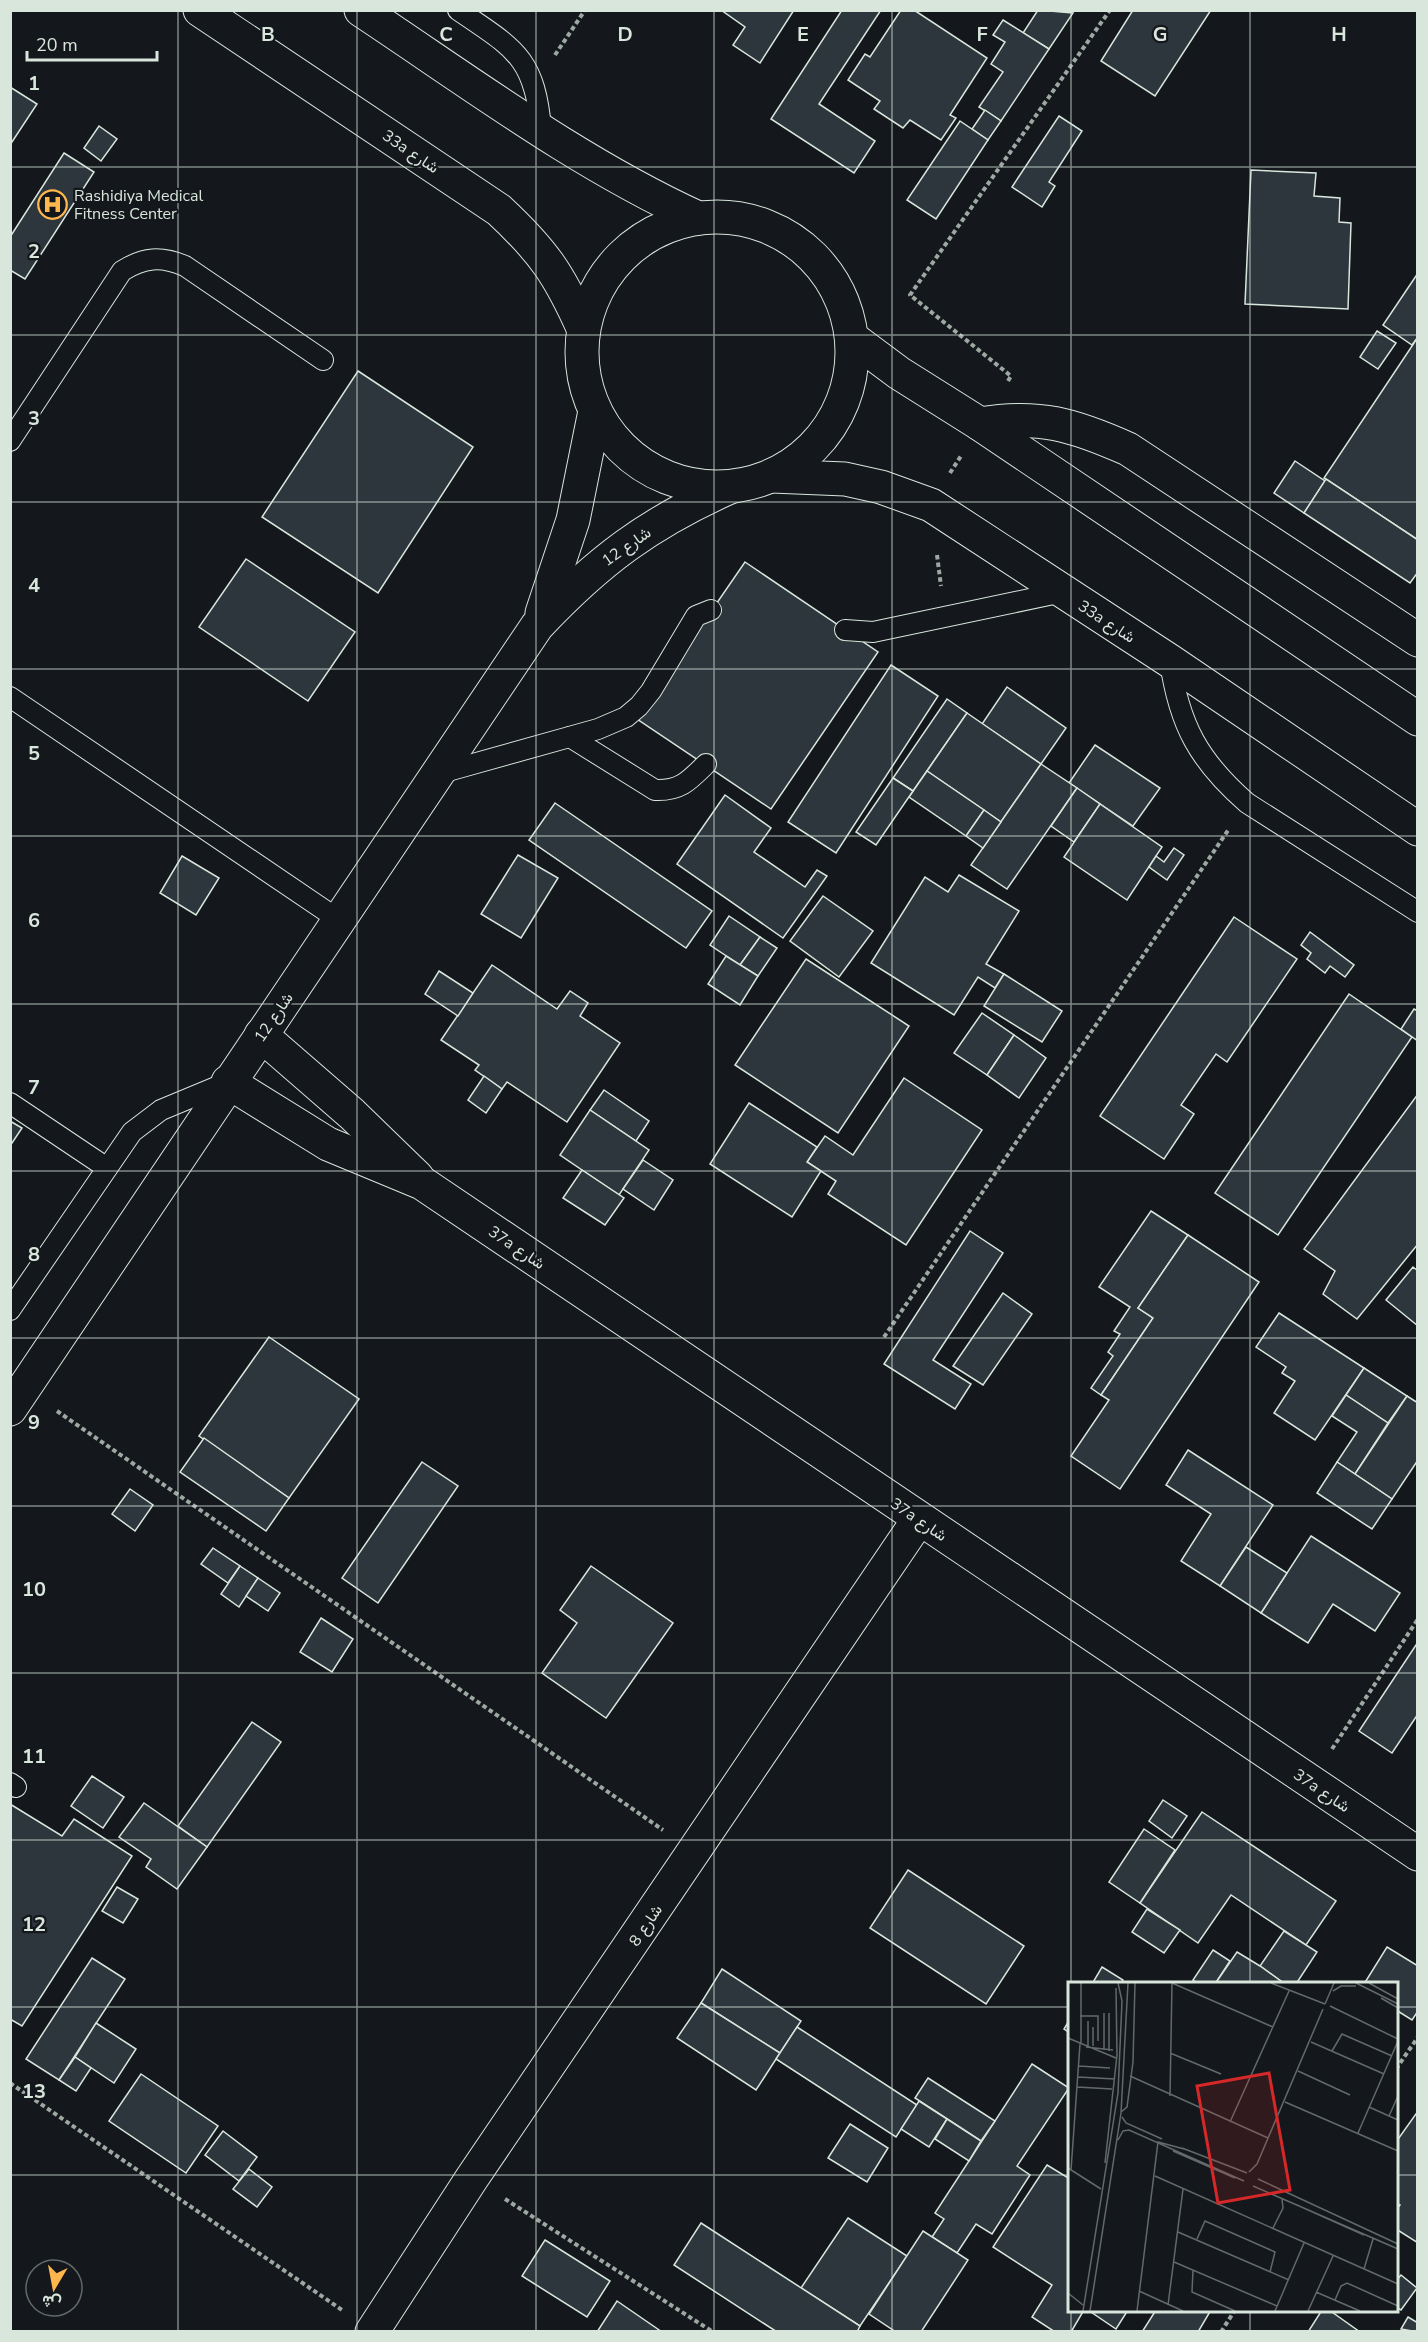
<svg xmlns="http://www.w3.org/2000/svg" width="1428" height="2342" viewBox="0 0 1428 2342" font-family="'Nunito Sans',Vazirmatn,sans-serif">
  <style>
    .building { fill: #2c363c; stroke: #d8e6dc; stroke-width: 1.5 }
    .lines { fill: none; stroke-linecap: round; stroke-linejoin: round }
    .service-casing { stroke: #d8e6dc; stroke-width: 22 }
    .minor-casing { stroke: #d8e6dc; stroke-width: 35 }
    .tertiary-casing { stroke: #d8e6dc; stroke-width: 35 }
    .path { stroke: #9da8a2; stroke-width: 4; stroke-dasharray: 4.5 3; stroke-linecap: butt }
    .service { stroke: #14181c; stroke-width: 20 }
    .minor { stroke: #14181c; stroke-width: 33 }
    .tertiary { stroke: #14181c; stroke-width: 33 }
    .grid { fill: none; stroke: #d8e6dc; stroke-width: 1.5; stroke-opacity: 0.55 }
    .labels { text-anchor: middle; stroke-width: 4.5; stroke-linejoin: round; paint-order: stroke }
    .street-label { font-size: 16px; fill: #d8e6dc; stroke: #14181c }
    .poi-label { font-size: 16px; fill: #d8e6dc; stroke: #14181c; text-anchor: start }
    .inset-road { fill: none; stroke: #626a69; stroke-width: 1.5 }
    .view { fill: #d62828; fill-opacity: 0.15; stroke: #d62828; stroke-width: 3 }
    .inset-edge { fill: none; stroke: #d8e6dc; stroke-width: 3 }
    .grid-label { font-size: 20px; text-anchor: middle; font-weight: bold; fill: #d8e6dc; stroke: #14181c; stroke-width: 4.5; stroke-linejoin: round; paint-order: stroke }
  </style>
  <rect width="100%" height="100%" fill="#14181c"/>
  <g class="building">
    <path d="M721,10H794L760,63L733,45L745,27Z"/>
    <path d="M842,10H881L819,104L875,141L854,173L771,119Z"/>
    <path d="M901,10H914L987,58L950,115L956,118L941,140L910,120L903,128L874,109L880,101L848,80L865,54L870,57Z"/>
    <path d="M1038,10L1073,13L1049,49L1023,33Z"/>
    <path d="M1133,10H1211L1155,96L1101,61Z"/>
    <path d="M1003,20L1049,49L1001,121L979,107L1003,72L991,64L1005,42L993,35Z"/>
    <path d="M10,87L37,104L10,145Z"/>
    <path d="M985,110L1001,121L988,140L972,129Z"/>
    <path d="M1059,116L1082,131L1049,182L1055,186L1042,207L1012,187Z"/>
    <path d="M960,121L988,140L936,219L907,200Z"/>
    <path d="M99,126L117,139L101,161L84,148Z"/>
    <path d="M64,153L94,172L25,279L10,270V237Z"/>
    <path d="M1251,170L1316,173L1314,196L1340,198L1339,222L1351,223L1348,309L1245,304Z"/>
    <path d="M1418,273V337L1412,345L1383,325Z"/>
    <path d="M1377,331L1396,343L1378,369L1360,357Z"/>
    <path d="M1418,337V540L1324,478Z"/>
    <path d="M358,371L473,447L378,593L262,517Z"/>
    <path d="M1295,461L1325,481L1304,513L1274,493Z"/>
    <path d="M1326,479L1418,540V572L1410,583L1304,513Z"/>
    <path d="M246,559L355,632L308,701L199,627Z"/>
    <path d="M745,562L878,652L771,809L637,719Z"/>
    <path d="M891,665L938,696L836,853L788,822Z"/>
    <path d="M1007,687L1066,728L1041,764L982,724Z"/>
    <path d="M947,699L967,713L913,791L893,778Z"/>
    <path d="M967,713L1041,764L1001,822L927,771Z"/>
    <path d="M1095,745L1160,788L1133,826L1069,783Z"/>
    <path d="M1041,764L1077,788L1007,889L971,865Z"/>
    <path d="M927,771L984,810L966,836L909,797Z"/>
    <path d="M893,778L913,791L876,845L856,832Z"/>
    <path d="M1077,788L1100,804L1074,842L1051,826Z"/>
    <path d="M725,795L771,828L754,852L805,887L817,870L827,876L783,938L677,864Z"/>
    <path d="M555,803L712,911L686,948L529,840Z"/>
    <path d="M1100,804L1162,847L1127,900L1064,857Z"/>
    <path d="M984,810L1001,822L983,848L966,836Z"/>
    <path d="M1174,848L1184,855L1167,880L1149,867L1156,856L1164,862Z"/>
    <path d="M518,855L558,878L521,938L481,914Z"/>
    <path d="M182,856L219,878L196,915L160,893Z"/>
    <path d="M959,875L1019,911L986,964L1004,974L995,988L978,977L954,1015L871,963L925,877L948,892Z"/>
    <path d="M823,896L873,931L839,977L790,941Z"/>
    <path d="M729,916L760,937L740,965L710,945Z"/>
    <path d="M1234,917L1297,959L1227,1062L1216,1054L1181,1105L1194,1114L1164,1159L1100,1116Z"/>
    <path d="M1310,932L1354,965L1345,977L1330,966L1325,973L1307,959L1311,953L1301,945Z"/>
    <path d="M760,937L777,948L758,976L740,965Z"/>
    <path d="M726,956L758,976L740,1005L708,984Z"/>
    <path d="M806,959L909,1026L838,1133L735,1065Z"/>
    <path d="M492,965L557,1009L570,991L588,1003L580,1016L620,1043L567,1122L507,1082L502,1089L475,1070L479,1065L441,1040Z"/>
    <path d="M439,971L473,993L458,1016L425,994Z"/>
    <path d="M1004,974L1062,1011L1042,1042L984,1006Z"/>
    <path d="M1349,994L1412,1037L1278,1235L1215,1193Z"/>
    <path d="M1414,1009L1418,1011V1041L1401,1029Z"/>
    <path d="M982,1013L1014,1035L987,1075L954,1053Z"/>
    <path d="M1014,1035L1046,1058L1019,1098L987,1075Z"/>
    <path d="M484,1076L502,1089L486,1113L468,1100Z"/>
    <path d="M904,1078L982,1130L906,1245L828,1194L836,1181L807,1162L825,1136L853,1155Z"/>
    <path d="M604,1090L649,1121L636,1141L590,1110Z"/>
    <path d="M1418,1094V1244L1357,1319L1323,1294L1335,1271L1304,1249Z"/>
    <path d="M749,1103L817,1147L807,1162L821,1171L792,1217L710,1164Z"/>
    <path d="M590,1110L649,1150L619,1195L560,1155Z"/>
    <path d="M10,1121L22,1128L10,1146Z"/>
    <path d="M643,1160L673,1180L654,1210L623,1189Z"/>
    <path d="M582,1170L624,1198L605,1225L563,1198Z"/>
    <path d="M1151,1211L1188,1235L1138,1308L1153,1318L1101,1395L1091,1388L1113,1356L1108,1352L1120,1334L1114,1331L1130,1307L1099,1287Z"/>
    <path d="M970,1231L1003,1253L933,1360L971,1384L955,1409L884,1364Z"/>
    <path d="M1188,1235L1259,1282L1120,1489L1071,1456L1109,1400L1101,1395L1153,1318L1138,1308Z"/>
    <path d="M1413,1267L1418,1271V1326L1386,1300Z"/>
    <path d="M1003,1293L1032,1314L983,1385L953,1366Z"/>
    <path d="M1279,1313L1364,1368L1315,1440L1274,1413L1295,1381L1282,1373L1286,1367L1256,1347Z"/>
    <path d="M269,1337L359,1399L289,1498L199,1436Z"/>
    <path d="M1364,1368L1407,1396L1388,1423L1346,1395Z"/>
    <path d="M1346,1395L1388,1423L1355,1474L1337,1462L1357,1432L1332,1416Z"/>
    <path d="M1407,1396L1418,1403V1460L1392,1499L1355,1474Z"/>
    <path d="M204,1438L289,1498L266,1531L180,1472Z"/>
    <path d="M1188,1450L1273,1505L1220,1586L1181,1561L1211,1514L1166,1485Z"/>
    <path d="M422,1462L458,1486L378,1603L342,1578Z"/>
    <path d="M1337,1462L1392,1499L1372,1529L1317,1493Z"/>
    <path d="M130,1489L153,1505L135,1531L112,1514Z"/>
    <path d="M1311,1536L1400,1593L1375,1631L1333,1604L1308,1643L1261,1613Z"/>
    <path d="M1246,1547L1287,1573L1261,1613L1220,1586Z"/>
    <path d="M213,1548L240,1566L228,1583L201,1564Z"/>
    <path d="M240,1566L258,1578L239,1607L221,1594Z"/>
    <path d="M591,1566L673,1623L606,1718L542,1673L577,1623L560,1610Z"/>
    <path d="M258,1578L280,1593L268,1611L246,1596Z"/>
    <path d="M321,1618L353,1639L332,1672L300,1652Z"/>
    <path d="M1418,1642V1714L1392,1753L1359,1731Z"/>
    <path d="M252,1722L281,1742L207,1847L178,1826Z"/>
    <path d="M92,1776L124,1797L103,1828L71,1806Z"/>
    <path d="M1163,1800L1187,1816L1172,1838L1149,1821Z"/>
    <path d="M144,1803L207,1847L177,1889L146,1867L151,1859L119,1837Z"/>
    <path d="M10,1804L62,1836L74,1819L132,1856L22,2026L10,2019Z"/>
    <path d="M1202,1812L1336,1901L1306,1945L1231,1895L1198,1943L1140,1903Z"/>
    <path d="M1144,1829L1175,1850L1140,1903L1109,1882Z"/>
    <path d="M908,1870L1024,1946L986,2004L870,1928Z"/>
    <path d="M117,1887L138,1899L123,1923L102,1911Z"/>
    <path d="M1147,1909L1180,1930L1164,1953L1132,1932Z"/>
    <path d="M1284,1931L1317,1952L1296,1984H1285L1260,1966Z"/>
    <path d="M1387,1947L1418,1966V2011L1412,2020L1396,2010V1984H1364Z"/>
    <path d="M1213,1950L1230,1961L1215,1984H1199L1193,1980Z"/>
    <path d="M1237,1952L1260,1966L1285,1984H1215Z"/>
    <path d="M92,1958L125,1979L59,2080L26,2059Z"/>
    <path d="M1102,1967L1123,1980L1121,1984H1092Z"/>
    <path d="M722,1969L801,2021L780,2053L701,2003Z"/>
    <path d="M701,2003L780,2053L756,2090L677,2038Z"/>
    <path d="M1070,2019V2033L1064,2029Z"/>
    <path d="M96,2023L136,2049L114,2083L75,2057Z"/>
    <path d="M797,2027L917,2105L896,2137L776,2059Z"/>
    <path d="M75,2057L91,2068L76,2091L59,2080Z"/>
    <path d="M1032,2064L1069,2088L1017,2166L1030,2175L992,2234L976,2224L957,2253L932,2237L944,2219L935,2213Z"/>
    <path d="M141,2074L218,2126L186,2173L109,2121Z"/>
    <path d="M928,2078L995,2121L981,2141L915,2098Z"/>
    <path d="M919,2101L947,2119L929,2147L901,2129Z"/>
    <path d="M1418,2111V2243L1396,2229V2210L1400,2205L1396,2203V2142Z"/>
    <path d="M947,2119L981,2141L969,2161L935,2139Z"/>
    <path d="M850,2124L888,2148L867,2182L828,2158Z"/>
    <path d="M223,2131L257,2157L239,2181L205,2155Z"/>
    <path d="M1047,2165L1070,2179V2310H1084L1071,2332H1055L1032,2317L1052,2285L993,2247Z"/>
    <path d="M249,2169L272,2187L257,2207L233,2189Z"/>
    <path d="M848,2218L907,2256L860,2326L801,2288Z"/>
    <path d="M701,2223L860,2326L857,2332H777L674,2265Z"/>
    <path d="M923,2231L968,2260L921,2332H896L869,2314Z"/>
    <path d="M545,2240L610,2281L587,2317L522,2276Z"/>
    <path d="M1401,2275L1417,2288L1401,2310L1396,2307V2281Z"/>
    <path d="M617,2301L662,2332H597Z"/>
    <path d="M1088,2310H1128L1116,2329Z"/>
    <path d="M1156,2310H1211L1198,2332H1142Z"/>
    <path d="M1322,2310H1329L1360,2332H1308Z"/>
    <path d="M1408,2317L1418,2323V2332L1401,2329Z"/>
  </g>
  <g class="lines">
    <defs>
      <g id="service">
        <path d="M458,10C513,48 535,56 541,129"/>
        <path d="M10,441L122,271C144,257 161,256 185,266L323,360"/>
        <path d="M845,630L873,632L1063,592"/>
        <path d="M1170,661C1179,725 1199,761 1247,803L1418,912"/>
        <path d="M10,697L339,920"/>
        <path d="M570,737L655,790C680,791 689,781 706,764"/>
        <path d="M437,774L598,729L626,717L639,706L651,691L696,616L711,610"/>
        <path d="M10,1103L107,1168"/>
        <path d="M10,1310L132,1132L161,1110L226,1083"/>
        <path d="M10,1783L16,1787"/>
      </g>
      <g id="minor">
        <path d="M980,424C1039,414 1074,425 1128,449L1418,640"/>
        <path d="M542,613L573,520L595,411"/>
        <path d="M261,1035L352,1114L417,1177"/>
        <path d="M228,1082L328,1144L422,1183L1418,1854"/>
        <path d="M10,1409L537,626C598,561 649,523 730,487"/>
        <path d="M372,2332L472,2178L919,1519"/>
      </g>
      <g id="tertiary">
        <path d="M200,10L499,210C543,251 559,274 583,328"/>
        <path d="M361,10C471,83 578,163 698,218"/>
        <circle cx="717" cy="352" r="135"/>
        <path d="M852,338L899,373L980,424L1418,719"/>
        <path d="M772,476L845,479L881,487L931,505L1170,661L1418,829"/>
      </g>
    </defs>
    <use href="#service" class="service-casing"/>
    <use href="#minor" class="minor-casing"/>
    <use href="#tertiary" class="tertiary-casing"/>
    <g class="path">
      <path d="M555,55L585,10"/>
      <path d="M1008,381L1011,376L910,295L1110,10"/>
      <path d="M950,473L961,456"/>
      <path d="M937,555L941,586"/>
      <path d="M884,1337L1229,829"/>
      <path d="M57,1411L663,1830"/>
      <path d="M1332,1749L1418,1619"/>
      <path d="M1396,2069L1418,2037"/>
      <path d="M10,2083L342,2310"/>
      <path d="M505,2199L713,2332"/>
      <path d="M1221,2332L1235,2310"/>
    </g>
    <use href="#service" class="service"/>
    <use href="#minor" class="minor"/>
    <use href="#tertiary" class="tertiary"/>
  </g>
  <path class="grid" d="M178,10V2332M357,10V2332M536,10V2332M714,10V2332M892,10V2332M1071,10V1984M1250,10V1984M10,167H1418M10,335H1418M10,502H1418M10,669H1418M10,836H1418M10,1004H1418M10,1171H1418M10,1338H1418M10,1506H1418M10,1673H1418M10,1840H1418M10,2007H1070M1396,2007H1418M10,2175H1070M1396,2175H1418M1071,2310V2332M1250,2310V2332"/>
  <defs>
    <symbol id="hospital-ring" viewBox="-11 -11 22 22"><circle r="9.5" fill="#14181c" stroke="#ffb74d" stroke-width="1.5"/><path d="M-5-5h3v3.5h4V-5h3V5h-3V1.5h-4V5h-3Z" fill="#ffb74d"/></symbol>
  </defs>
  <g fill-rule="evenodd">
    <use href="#hospital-ring" x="36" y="188" width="33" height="33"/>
  </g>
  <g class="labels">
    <g class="street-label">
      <text transform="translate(411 151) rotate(34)" y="6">33a شارع</text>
      <text transform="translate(626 546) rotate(-35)" y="6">شارع 12</text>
      <text transform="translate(1107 621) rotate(33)" y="6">33a شارع</text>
      <text transform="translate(273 1017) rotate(-56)" y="6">شارع 12</text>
      <text transform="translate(517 1247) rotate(34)" y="6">37a شارع</text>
      <text transform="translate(919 1519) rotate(34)" y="6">37a شارع</text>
      <text transform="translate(1322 1790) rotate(34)" y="6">37a شارع</text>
      <text transform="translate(645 1925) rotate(-56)" y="6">شارع 8</text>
    </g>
    <g class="poi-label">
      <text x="74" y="201">Rashidiya Medical<tspan x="74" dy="18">Fitness Center</tspan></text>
    </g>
  </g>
  <g transform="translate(1068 1982)">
    <rect width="330" height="330" fill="#14181c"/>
    <path class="inset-road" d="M50,1L54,19M104,1L205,45M203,1L257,22M288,1L330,22M301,1L330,17M265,9L273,4H288M313,16L330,26M257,22L266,1M262,24L330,57M36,31V68M41,31V69M12,34H30V59M20,39V64M0,56L48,76M243,60L316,92M13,62V1M25,64V45M18,65L45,68M264,69L274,52L324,74M102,71L153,92M11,84L42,86M230,89L282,113M62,94L200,156M10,95L47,97M9,105L44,107M102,114L104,1M217,120L330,169M301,125L330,138M53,130L59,125L65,80L67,1M321,134L330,114M54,135L58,141L94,157M162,140L221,9M290,151L330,59M50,158L55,149L61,148L176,199M114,166L179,191M105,169L167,196M37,181L49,73L48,6M0,186L33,207M3,188L12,62M181,190L189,182L255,27M87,194L330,302M190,197L330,262M185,204L330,267M229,223L296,253M205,246L215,226L214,217M110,250L221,298M129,257L137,239L207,270L202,290M106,280L209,324M296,287L305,257M125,288L124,310L167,329M71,309L115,329M248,310L292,329M0,311L15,323M267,318L273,304L279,301L330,324M100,323L115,207M15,329L50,111L54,19M22,329L53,131L60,1M69,329L90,160L116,167M207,329L236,261M240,329L265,274"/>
    <path class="view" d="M201,91L222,208L150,221L129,104Z"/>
    <rect width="330" height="330" class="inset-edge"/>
  </g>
  <g class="grid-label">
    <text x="268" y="41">B</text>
    <text x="446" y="41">C</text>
    <text x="625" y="41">D</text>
    <text x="803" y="41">E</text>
    <text x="982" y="41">F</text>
    <text x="1160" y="41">G</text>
    <text x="1339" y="41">H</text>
    <text x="34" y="90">1</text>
    <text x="34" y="258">2</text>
    <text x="34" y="425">3</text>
    <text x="34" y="592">4</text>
    <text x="34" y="760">5</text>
    <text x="34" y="927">6</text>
    <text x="34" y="1094">7</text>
    <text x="34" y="1261">8</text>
    <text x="34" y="1429">9</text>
    <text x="34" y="1596">10</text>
    <text x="34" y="1763">11</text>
    <text x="34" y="1931">12</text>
    <text x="34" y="2098">13</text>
  </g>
  <rect width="1428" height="2342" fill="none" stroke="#d8e6dc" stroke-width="24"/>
  <g transform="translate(54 2288) rotate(190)"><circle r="28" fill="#14181c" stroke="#626a69" stroke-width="1.5"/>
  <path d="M0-4.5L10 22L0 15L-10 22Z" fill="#ffb74d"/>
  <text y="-9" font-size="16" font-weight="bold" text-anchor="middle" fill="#d8e6dc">ش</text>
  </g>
  <path d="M27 51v9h130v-9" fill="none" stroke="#d8e6dc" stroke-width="3"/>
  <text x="36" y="51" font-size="18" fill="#d8e6dc" stroke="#14181c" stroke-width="4.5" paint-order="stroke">20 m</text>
</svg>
